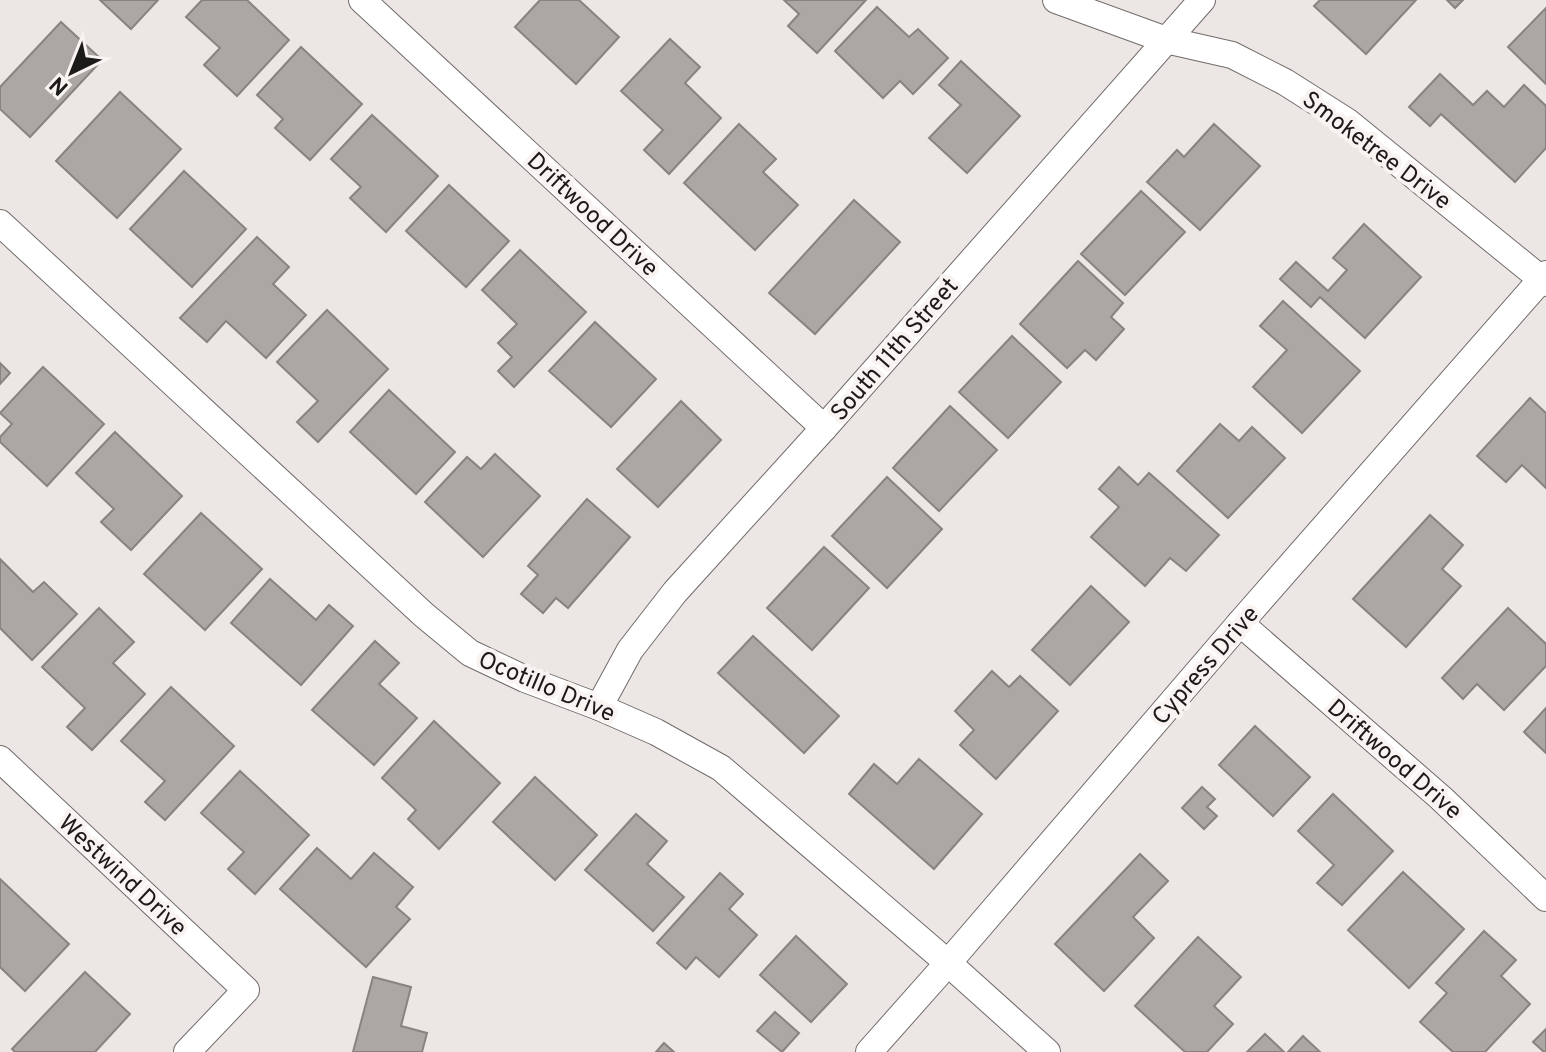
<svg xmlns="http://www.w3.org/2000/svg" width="1546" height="1052" viewBox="0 0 1546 1052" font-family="Overpass,sans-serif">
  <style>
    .building { fill: #aca7a4; stroke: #888380; stroke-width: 2 }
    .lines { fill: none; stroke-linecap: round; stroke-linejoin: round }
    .minor-casing { stroke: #716c6a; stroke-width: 28 }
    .minor { stroke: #fff; stroke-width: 26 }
    .labels { text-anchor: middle; stroke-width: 8; stroke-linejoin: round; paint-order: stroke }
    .street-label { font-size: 24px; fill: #1d1b1a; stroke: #f9f4f1 }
  </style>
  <rect width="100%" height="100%" fill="#ece6e4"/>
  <g class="building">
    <path d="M100,0H158L131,29Z"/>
    <path d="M202,0H247L289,40L237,96L204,65L220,48L186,17Z"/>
    <path d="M540,0H579L619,37L576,84L515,27Z"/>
    <path d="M784,0H866L817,53L788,26L799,14Z"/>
    <path d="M1320,0H1416L1366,54L1314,6Z"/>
    <path d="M1447,0H1463L1455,8Z"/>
    <path d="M877,7L909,37L918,29L948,58L913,94L900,81L883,98L835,51Z"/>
    <path d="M1546,8V84L1508,47Z"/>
    <path d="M61,22L102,60L30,137L0,109V87Z"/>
    <path d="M670,39L700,67L685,83L721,118L669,174L644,150L663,130L621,91Z"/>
    <path d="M301,47L362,104L310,160L275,128L283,119L257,95Z"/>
    <path d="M961,61L1020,116L967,173L929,138L961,105L939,85Z"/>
    <path d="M1440,74L1473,105L1487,91L1504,107L1524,85L1546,106V148L1515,182L1441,114L1430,126L1409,107Z"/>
    <path d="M120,92L181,149L117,218L56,161Z"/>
    <path d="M372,115L438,176L386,232L350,198L361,187L331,159Z"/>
    <path d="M739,124L776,159L763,172L798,205L755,250L684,183Z"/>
    <path d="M1214,124L1260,166L1200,230L1147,182L1177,150L1184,157Z"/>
    <path d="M184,171L246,229L192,287L130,229Z"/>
    <path d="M449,185L509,241L466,287L406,231Z"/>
    <path d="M1141,191L1185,232L1125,295L1081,254Z"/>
    <path d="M854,200L900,242L815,334L769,293Z"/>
    <path d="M1364,224L1421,277L1365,338L1320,297L1311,307L1280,279L1296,262L1328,291L1347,270L1333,258Z"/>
    <path d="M257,237L289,267L273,284L306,315L266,358L226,321L207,342L180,318Z"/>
    <path d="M520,250L586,312L514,387L498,371L512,357L498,343L517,324L482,290Z"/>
    <path d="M1078,261L1123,303L1111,317L1124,329L1096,360L1085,350L1067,368L1020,324Z"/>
    <path d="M1283,301L1360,371L1302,433L1253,387L1287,350L1260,326Z"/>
    <path d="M327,310L388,369L318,442L297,422L318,401L277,362Z"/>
    <path d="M595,322L656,379L611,427L549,371Z"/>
    <path d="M1012,336L1061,382L1008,438L959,392Z"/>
    <path d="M0,363L10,373L0,384Z"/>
    <path d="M43,367L104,424L47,486L0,442V437L12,424L0,413Z"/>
    <path d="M389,390L455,452L416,494L350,432Z"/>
    <path d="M1530,398L1546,413V488L1522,465L1506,482L1477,456Z"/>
    <path d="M681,401L721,440L658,507L617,469Z"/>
    <path d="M950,406L997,450L939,511L893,468Z"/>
    <path d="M1220,424L1239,441L1252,427L1285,458L1228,518L1177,471Z"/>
    <path d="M115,432L182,496L131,550L101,522L114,509L76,473Z"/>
    <path d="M495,454L540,496L483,557L425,502L467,457L481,469Z"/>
    <path d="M1119,467L1138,485L1149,473L1219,535L1186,571L1170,558L1145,586L1091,537L1119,507L1099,489Z"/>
    <path d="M887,477L942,529L887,588L832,536Z"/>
    <path d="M587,499L630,537L568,608L556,598L543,613L521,594L538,575L528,566Z"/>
    <path d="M201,513L262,569L205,630L144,574Z"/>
    <path d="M1430,515L1463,545L1442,569L1461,586L1406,647L1353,599Z"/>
    <path d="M824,547L869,588L812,650L767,608Z"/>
    <path d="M0,559L33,592L44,582L77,614L32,660L0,628Z"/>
    <path d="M270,579L316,620L329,605L353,626L301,685L231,623Z"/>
    <path d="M1091,586L1129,622L1070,685L1032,650Z"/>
    <path d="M99,608L134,642L113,663L145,694L92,750L67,727L85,708L42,667Z"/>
    <path d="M1508,608L1546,644V666L1504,710L1477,684L1463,699L1442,678Z"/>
    <path d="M753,636L839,716L804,753L718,673Z"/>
    <path d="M375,641L399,663L379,684L417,718L374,765L312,710Z"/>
    <path d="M992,671L1009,687L1020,676L1058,711L996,779L960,745L974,730L955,711Z"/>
    <path d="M171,687L234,746L165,820L145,802L165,781L121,741Z"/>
    <path d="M1546,708V753L1524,732Z"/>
    <path d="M434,721L500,783L439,849L408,819L416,810L382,778Z"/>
    <path d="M1255,726L1310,777L1273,816L1219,765Z"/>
    <path d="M919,759L982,814L934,869L849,794L874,764L897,784Z"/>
    <path d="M240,771L309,835L255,894L228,869L244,852L201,813Z"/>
    <path d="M535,777L597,835L555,880L493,822Z"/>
    <path d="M1202,787L1215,799L1207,807L1217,816L1204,829L1182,808Z"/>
    <path d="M1333,794L1393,851L1342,905L1317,883L1334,865L1298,831Z"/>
    <path d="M636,814L667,841L647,864L684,897L653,931L585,870Z"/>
    <path d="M317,848L351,879L374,853L413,887L396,907L410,919L366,967L280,889Z"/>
    <path d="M1140,854L1168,881L1133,917L1154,938L1104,991L1055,944Z"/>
    <path d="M1403,872L1464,929L1409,988L1348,930Z"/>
    <path d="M720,873L743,894L729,909L757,935L719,977L696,957L686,969L657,943Z"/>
    <path d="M0,879L69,944L25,991L0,967Z"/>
    <path d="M1484,931L1516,960L1501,976L1530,1004L1485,1052H1453L1420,1022L1447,993L1436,983Z"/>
    <path d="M796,936L847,984L811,1022L760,975Z"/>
    <path d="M1198,937L1241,977L1214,1006L1233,1024L1207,1052H1185L1135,1006Z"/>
    <path d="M85,972L130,1014L95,1052H15L12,1049Z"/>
    <path d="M373,977L411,987L401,1026L427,1033L422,1052H353Z"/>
    <path d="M775,1012L799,1033L782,1052L757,1031Z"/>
    <path d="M1546,1029V1052H1544L1533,1042Z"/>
    <path d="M1265,1034L1284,1052H1247Z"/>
    <path d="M1303,1036L1320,1052H1288Z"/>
    <path d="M664,1043L674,1052H656Z"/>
  </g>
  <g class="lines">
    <defs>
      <g id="minor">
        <path d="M362,0L824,428"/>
        <path d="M1056,0L1166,40L1232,55L1285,82L1348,122L1546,283"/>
        <path d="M0,223L424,615L470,653L525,679L599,707L656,732L721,768L948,963L1047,1052"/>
        <path d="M1240,623L1441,798L1546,898"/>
        <path d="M599,707L630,650L675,592L824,428L1202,0"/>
        <path d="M0,759L246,990L187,1052"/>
        <path d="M869,1052L948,963L1240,623L1546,274"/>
      </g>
    </defs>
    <use href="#minor" class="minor-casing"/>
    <use href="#minor" class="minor"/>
  </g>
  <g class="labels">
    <g class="street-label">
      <text transform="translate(1377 150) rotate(37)" y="8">Smoketree Drive</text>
      <text transform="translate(593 214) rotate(43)" y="8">Driftwood Drive</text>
      <text transform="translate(894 349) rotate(-49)" y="8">South 11th Street</text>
      <text transform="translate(1205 665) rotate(-49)" y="8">Cypress Drive</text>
      <text transform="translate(547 686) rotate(23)" y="8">Ocotillo Drive</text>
      <text transform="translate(1395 759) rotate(41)" y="8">Driftwood Drive</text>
      <text transform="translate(123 875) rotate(43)" y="8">Westwind Drive</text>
    </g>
  </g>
  <g transform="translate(72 72) rotate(223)" stroke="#f9f4f1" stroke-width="6" paint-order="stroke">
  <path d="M0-6L14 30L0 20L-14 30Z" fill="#1d1b1a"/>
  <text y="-12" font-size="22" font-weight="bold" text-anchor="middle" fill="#1d1b1a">N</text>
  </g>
</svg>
